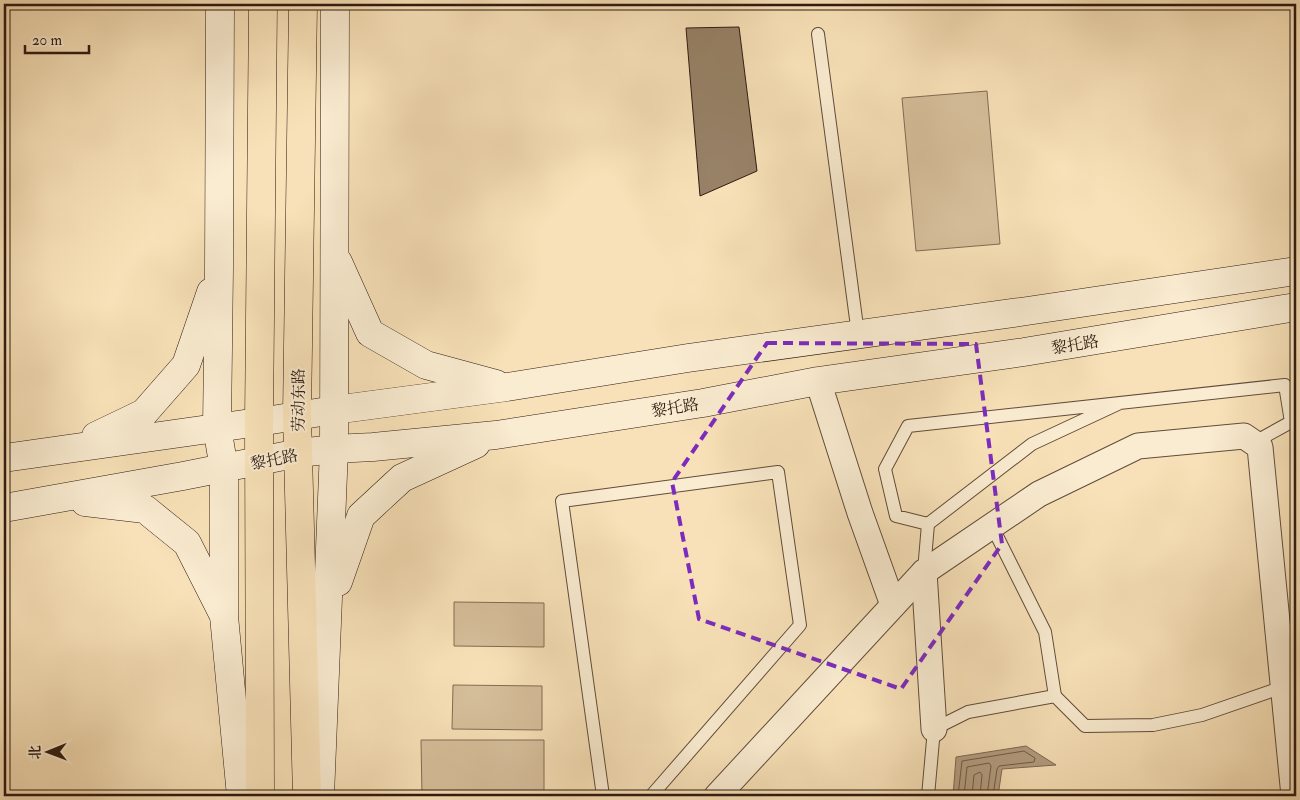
<svg xmlns="http://www.w3.org/2000/svg" width="1300" height="800" viewBox="0 0 1300 800" font-family="'IM FELL Double Pica','Noto Serif SC',serif">
  <style>
    .green { fill: #d6bf9b; stroke: #826c56 }
    .water { fill: #b39d7f; stroke: #7e6953 }
    .lines { fill: none; stroke-linecap: round; stroke-linejoin: round }
    .shore { stroke: #705c48; stroke-width: 1 }
    .building { fill: #978167; stroke: #2e1a10 }
    .lane-casing { stroke: #604c3a; stroke-width: 14 }
    .street-casing { stroke: #604c3a; stroke-width: 27 }
    .secondary-casing { stroke: #2e1a10; stroke-width: 29 }
    .primary-casing { stroke: #2e1a10; stroke-width: 29 }
    .highway-casing { stroke: #2e1a10; stroke-width: 29 }
    .lane { stroke: #faecd1; stroke-width: 12 }
    .street { stroke: #faecd1; stroke-width: 25 }
    .secondary { stroke: #faecd1; stroke-width: 28 }
    .primary { stroke: #f8e1b8; stroke-width: 28 }
    .highway { stroke: #f8e1b8; stroke-width: 28 }
    .marked { fill: none; stroke: #7b2cbf; stroke-width: 4; stroke-dasharray: 10 6; stroke-linejoin: round }
    .labels { text-anchor: middle; stroke-width: 4; stroke-linejoin: round; paint-order: stroke }
    .street-label { font-size: 16px; fill: #2e1a10; stroke: #faecd1 }
  </style>
  <rect width="100%" height="100%" fill="#f8e1b8"/>
  <filter id="stains"><feTurbulence type="fractalNoise" baseFrequency=".004" numOctaves="4"/><feColorMatrix values="0 0 0 0 .2 0 0 0 0 .09 0 0 0 0 .02 0 0 0 .5 -.17"/></filter>
  <radialGradient id="worn" r=".72"><stop offset=".6" stop-color="#630" stop-opacity="0"/><stop offset="1" stop-color="#630" stop-opacity=".3"/></radialGradient>
  <g class="green">
    <path d="M987,91L1000,244L916,251L902,98Z"/>
    <path d="M454,602L544,603V647L454,646Z"/>
    <path d="M453,685L542,686V730L452,729Z"/>
    <path d="M421,740H544V796H422Z"/>
  </g>
  <path class="water" d="M1026,746L1056,765L1002,769L998,796H953L956,757Z"/>
  <g class="lines">
    <g class="shore">
      <path d="M958,796L962,761L1024,751L1035,758L1034,762L999,766L997,769L993,796"/>
      <path d="M964,796L967,767L989,763L991,766L987,796"/>
      <path d="M972,796L974,775L980,772L982,775L980,796"/>
    </g>
  </g>
  <path class="building" d="M739,27L757,171L700,196L686,28Z"/>
  <g class="lines">
    <defs>
      <g id="lane">
        <path d="M818,34L858,334"/>
        <path d="M1120,403L1032,444L928,524L896,516L885,469L908,426L1285,385L1291,422L1253,443"/>
        <path d="M992,526L1045,632L1055,696"/>
        <path d="M924,571L928,524"/>
        <path d="M603,796L562,501L778,472L800,625L651,796"/>
        <path d="M928,796L934,729L968,712L1055,696L1085,726L1153,725L1202,715L1283,687"/>
      </g>
      <g id="street">
        <path d="M818,381L860,513L893,605"/>
        <path d="M924,572L934,729"/>
        <path d="M717,796L924,572L1039,494L1138,446L1244,436L1260,447L1294,796"/>
      </g>
      <g id="secondary">
        <path d="M220,4L219,269L217,427L224,469V616L241,796"/>
        <path d="M338,262L370,333L426,365L496,384"/>
        <path d="M96,436L144,413L186,365L211,292"/>
        <path d="M4,458L259,422L334,410L507,387L688,358L1027,311L1296,271"/>
        <path d="M85,502L145,509L187,543L222,612"/>
        <path d="M4,508L183,476L299,453L334,449L373,447L496,435L703,403L818,381L1024,352L1296,307"/>
        <path d="M338,582L361,516L402,478L476,444"/>
        <path d="M320,796L334,449L335,4"/>
      </g>
      <g id="primary">
        <path d="M297,415L307,796"/>
        <path d="M259,422L260,796"/>
      </g>
      <g id="highway">
        <path d="M297,415L303,4"/>
        <path d="M259,422L263,4"/>
      </g>
    </defs>
    <use href="#lane" class="lane-casing"/>
    <use href="#street" class="street-casing"/>
    <use href="#secondary" class="secondary-casing"/>
    <use href="#primary" class="primary-casing"/>
    <use href="#highway" class="highway-casing"/>
    <use href="#lane" class="lane"/>
    <use href="#street" class="street"/>
    <use href="#secondary" class="secondary"/>
    <use href="#primary" class="primary"/>
    <use href="#highway" class="highway"/>
  </g>
  <path class="marked" d="M767,343L976,344L1002,544L901,689L699,619L672,482Z"/>
  <g class="labels">
    <g class="street-label">
      <text transform="translate(1075 344) rotate(-9)" y="6">黎托路</text>
      <text transform="translate(298 400) rotate(-90)" y="6">劳动东路</text>
      <text transform="translate(675 407) rotate(-9)" y="6">黎托路</text>
      <text transform="translate(274 459) rotate(-11)" y="6">黎托路</text>
    </g>
  </g>
  <rect width="1300" height="800" fill="none" stroke="#f8e1b8" stroke-width="20"/>
  <rect x="5" y="5" width="1290" height="790" fill="none" stroke="#2e1a10" stroke-width="2.5"/>
  <rect x="10" y="10" width="1280" height="780" fill="none" stroke="#2e1a10"/>
  <g transform="translate(48 752) rotate(269)" stroke="#faecd1" stroke-width="4" paint-order="stroke">
  <path d="M0-4L9 19L0 12L-9 19Z" fill="#2e1a10"/>
  <text y="-8" font-size="14" font-weight="bold" text-anchor="middle" fill="#2e1a10">北</text>
  </g>
  <path d="M25 45v8h64v-8" fill="none" stroke="#2e1a10" stroke-width="2.5"/>
  <text x="32" y="45" font-size="15" fill="#2e1a10" stroke="#faecd1" stroke-width="4" paint-order="stroke">20 m</text>
  <rect width="100%" height="100%" filter="url(#stains)"/>
  <rect width="100%" height="100%" fill="url(#worn)"/>
</svg>
